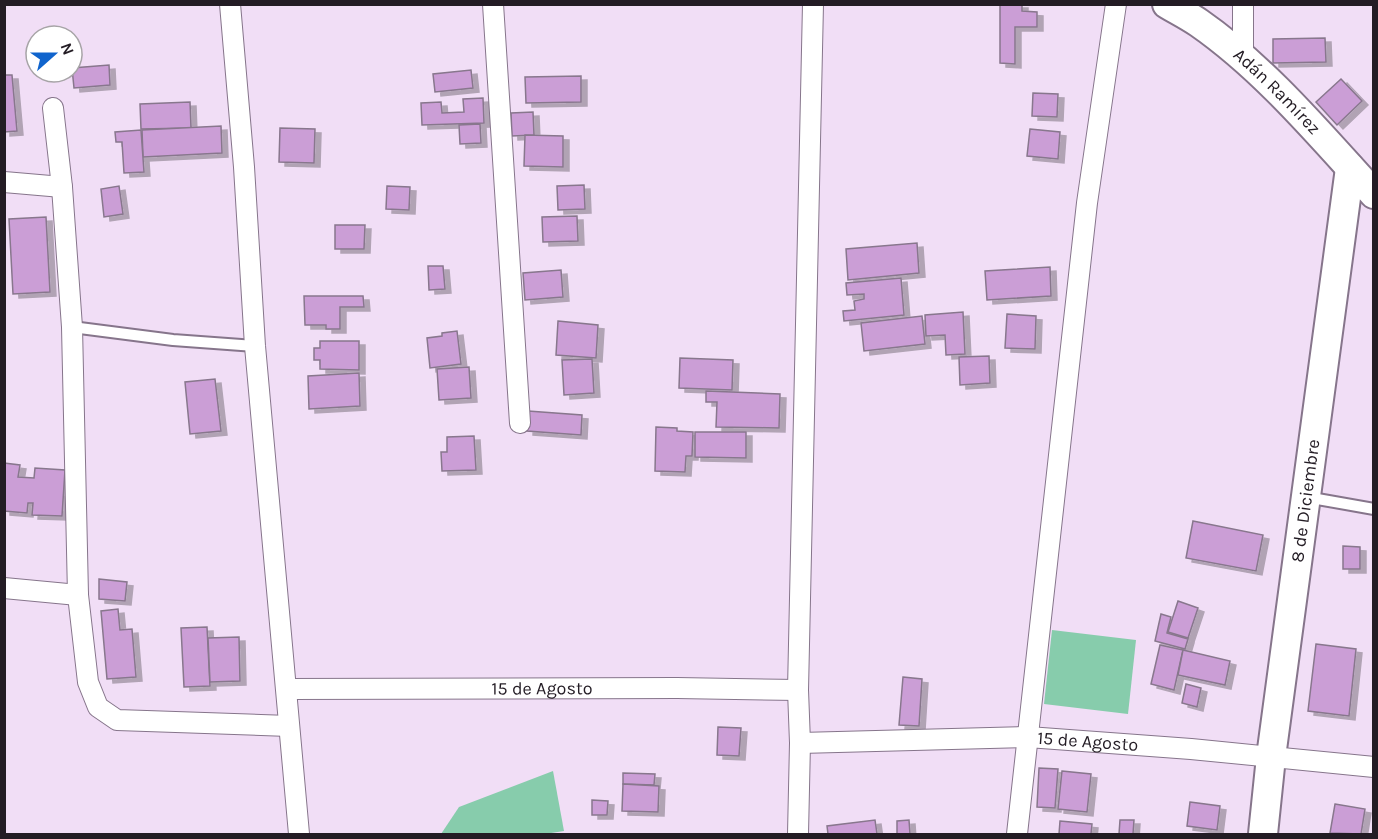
<svg xmlns="http://www.w3.org/2000/svg" width="1378" height="839" viewBox="0 0 1378 839" font-family="Karla,sans-serif">
  <style>
    .green { fill: #87ccac }
    .building { fill: #cb9ed6; stroke: #88778d; stroke-width: 1.5; filter: url(#shadow) }
    .lines { fill: none; stroke-linecap: round; stroke-linejoin: round }
    .lane-casing { stroke: #86758b; stroke-width: 14 }
    .street-casing { stroke: #86758b; stroke-width: 22 }
    .secondary-casing { stroke: #86758b; stroke-width: 32 }
    .lane { stroke: #fff; stroke-width: 10 }
    .street { stroke: #fff; stroke-width: 20 }
    .secondary { stroke: #fff; stroke-width: 28 }
    .labels { text-anchor: middle; stroke-width: 6; stroke-linejoin: round; paint-order: stroke }
    .street-label { font-size: 18px; fill: #231c24; stroke: #fff }
  </style>
  <defs>
    <filter id="shadow"><feDropShadow dx="6" dy="4" stdDeviation="0" flood-color="#0004"/></filter>
  </defs>
  <rect width="100%" height="100%" fill="#f1def6"/>
  <g class="green">
    <path d="M1052,630L1136,640L1128,714L1044,704Z"/>
    <path d="M553,771L564,831L545,834H441L459,807Z"/>
  </g>
  <g class="building">
    <path d="M1000,4H1022V11L1037,12V27H1015V64L1000,63Z"/>
    <path d="M1325,38L1326,62L1273,63V39Z"/>
    <path d="M109,65L110,85L74,88L72,68Z"/>
    <path d="M471,70L473,88L435,92L433,74Z"/>
    <path d="M4,75H12L17,131L4,132Z"/>
    <path d="M581,76V102L526,103L525,77Z"/>
    <path d="M1341,79L1362,101L1337,125L1316,102Z"/>
    <path d="M1033,93L1058,94L1057,117L1032,116Z"/>
    <path d="M483,98L484,123L422,125L421,103L441,102L442,113L464,112L463,99Z"/>
    <path d="M190,102L191,128L141,129L140,104Z"/>
    <path d="M533,112L534,135L512,136L511,113Z"/>
    <path d="M480,124L481,143L460,144L459,125Z"/>
    <path d="M221,126L222,153L143,157L142,130Z"/>
    <path d="M280,128L315,129L314,163L279,162Z"/>
    <path d="M1030,129L1060,132L1058,159L1027,156Z"/>
    <path d="M141,130L144,172L124,173L122,142H116L115,132Z"/>
    <path d="M525,135L563,136V167L524,166Z"/>
    <path d="M584,185L585,209L558,210L557,186Z"/>
    <path d="M119,186L123,214L104,217L101,189Z"/>
    <path d="M387,186L410,187L409,210L386,209Z"/>
    <path d="M577,216L578,241L543,242L542,217Z"/>
    <path d="M46,217L50,292L13,294L9,219Z"/>
    <path d="M335,225H365L364,249H335Z"/>
    <path d="M917,243L919,273L848,280L846,249Z"/>
    <path d="M428,266H443L445,289L429,290Z"/>
    <path d="M1050,267L1051,296L987,300L985,271Z"/>
    <path d="M561,270L563,297L525,300L523,273Z"/>
    <path d="M901,278L904,315L844,321L843,311L855,310L854,301L864,299V294L847,295L846,283Z"/>
    <path d="M304,296H363L364,307H340V329H326V325H305Z"/>
    <path d="M963,312L965,354L946,355L945,335L926,336L925,315Z"/>
    <path d="M1007,314L1036,316L1035,349L1005,348Z"/>
    <path d="M922,316L925,344L864,351L861,323Z"/>
    <path d="M558,321L598,325L596,358L556,355Z"/>
    <path d="M457,331L461,364L430,368L427,338L442,336V333Z"/>
    <path d="M320,341H359V370L320,369V360H314V348H320Z"/>
    <path d="M989,356L990,383L960,385L959,357Z"/>
    <path d="M680,358L733,360L732,390L679,388Z"/>
    <path d="M592,359L594,393L564,395L562,360Z"/>
    <path d="M469,367L471,398L439,400L437,369Z"/>
    <path d="M359,373L360,406L309,409L308,376Z"/>
    <path d="M215,379L221,431L190,434L185,382Z"/>
    <path d="M706,391L780,394L779,428L716,427L717,402H706Z"/>
    <path d="M528,411L582,415L581,435L527,431Z"/>
    <path d="M656,427L677,428V431L693,432L692,456H686L685,472L655,471Z"/>
    <path d="M695,432H746V458L695,457Z"/>
    <path d="M474,436L476,470L442,471L441,452H447V437Z"/>
    <path d="M4,463L20,465L18,477L34,478L35,468L65,470L62,516L32,515L33,503H28L27,513L4,511Z"/>
    <path d="M1193,521L1263,535L1256,571L1186,558Z"/>
    <path d="M1343,546L1360,547V569H1343Z"/>
    <path d="M99,579L127,582L125,601L99,599Z"/>
    <path d="M1178,601L1198,608L1188,638L1168,632Z"/>
    <path d="M118,609L120,630L132,629L136,677L107,679L101,611Z"/>
    <path d="M1161,614L1171,617L1167,633L1188,639L1185,649L1155,641Z"/>
    <path d="M207,627L210,686L184,687L181,628Z"/>
    <path d="M239,637L240,681L210,682L208,638Z"/>
    <path d="M1316,644L1356,649L1349,716L1308,711Z"/>
    <path d="M1160,645L1183,650L1174,690L1151,684Z"/>
    <path d="M1183,650L1230,661L1225,685L1178,675Z"/>
    <path d="M903,677L922,679L919,726L899,725Z"/>
    <path d="M1186,684L1201,688L1197,707L1182,703Z"/>
    <path d="M718,727L741,728L739,756L717,755Z"/>
    <path d="M1039,768L1058,769L1055,808L1037,807Z"/>
    <path d="M1062,771L1091,774L1087,812L1058,809Z"/>
    <path d="M623,773L655,774L654,785L623,784Z"/>
    <path d="M623,784L659,786L658,812L622,811Z"/>
    <path d="M592,800L608,801L607,815H592Z"/>
    <path d="M1190,802L1220,806L1217,830L1187,826Z"/>
    <path d="M1335,804L1365,809L1361,834L1330,833Z"/>
    <path d="M875,820L877,834H828L827,826Z"/>
    <path d="M909,820L910,834H897V821Z"/>
    <path d="M1120,820H1134L1133,834H1119Z"/>
    <path d="M1060,821L1092,824L1091,834H1059Z"/>
  </g>
  <g class="lines">
    <defs>
      <g id="lane">
        <path d="M72,327L173,340L255,346"/>
        <path d="M1306,497L1374,509"/>
      </g>
      <g id="street">
        <path d="M230,4L244,167L255,346L299,834"/>
        <path d="M493,4L520,423"/>
        <path d="M1243,4V59"/>
        <path d="M53,108L62,187L72,327L78,595L88,682L98,707L117,720L289,726"/>
        <path d="M4,182L62,187"/>
        <path d="M4,588L78,595"/>
        <path id="s1" d="M287,689L677,688L798,690"/>
        <path id="s2" d="M800,743L1028,737L1191,749L1374,767"/>
        <path d="M798,834L800,743L798,690L813,4"/>
        <path d="M1017,834L1087,203L1116,4"/>
      </g>
      <g id="secondary">
        <path id="s3" d="M1167,4C1177,10 1189,16 1199,23C1265,69 1320,135 1374,194"/>
        <path id="s4" d="M1263,834L1271,757L1350,168"/>
      </g>
    </defs>
    <use href="#lane" class="lane-casing"/>
    <use href="#street" class="street-casing"/>
    <use href="#secondary" class="secondary-casing"/>
    <use href="#lane" class="lane"/>
    <use href="#street" class="street"/>
    <use href="#secondary" class="secondary"/>
  </g>
  <g class="labels">
    <g class="street-label">
      <text dy="6" stroke="none"><textPath href="#s3" startOffset="141">Adán Ramírez</textPath></text>
      <text dy="6" stroke="none"><textPath href="#s4" startOffset="336">8 de Diciembre</textPath></text>
      <text dy="6" stroke="none"><textPath href="#s1" startOffset="255">15 de Agosto</textPath></text>
      <text dy="6" stroke="none"><textPath href="#s2" startOffset="288">15 de Agosto</textPath></text>
    </g>
  </g>
  <rect width="1378" height="839" fill="none" stroke="#231c24" stroke-width="12"/>
  <g transform="translate(54 54) rotate(69)"><circle r="28" fill="#ffffff" stroke="#a7a4a7" stroke-width="1.5"/>
  <path d="M0-4.5L10 22L0 15L-10 22Z" fill="#1064cd"/>
  <text y="-9" font-size="16" font-weight="bold" text-anchor="middle" fill="#231c24">N</text>
  </g>
</svg>
